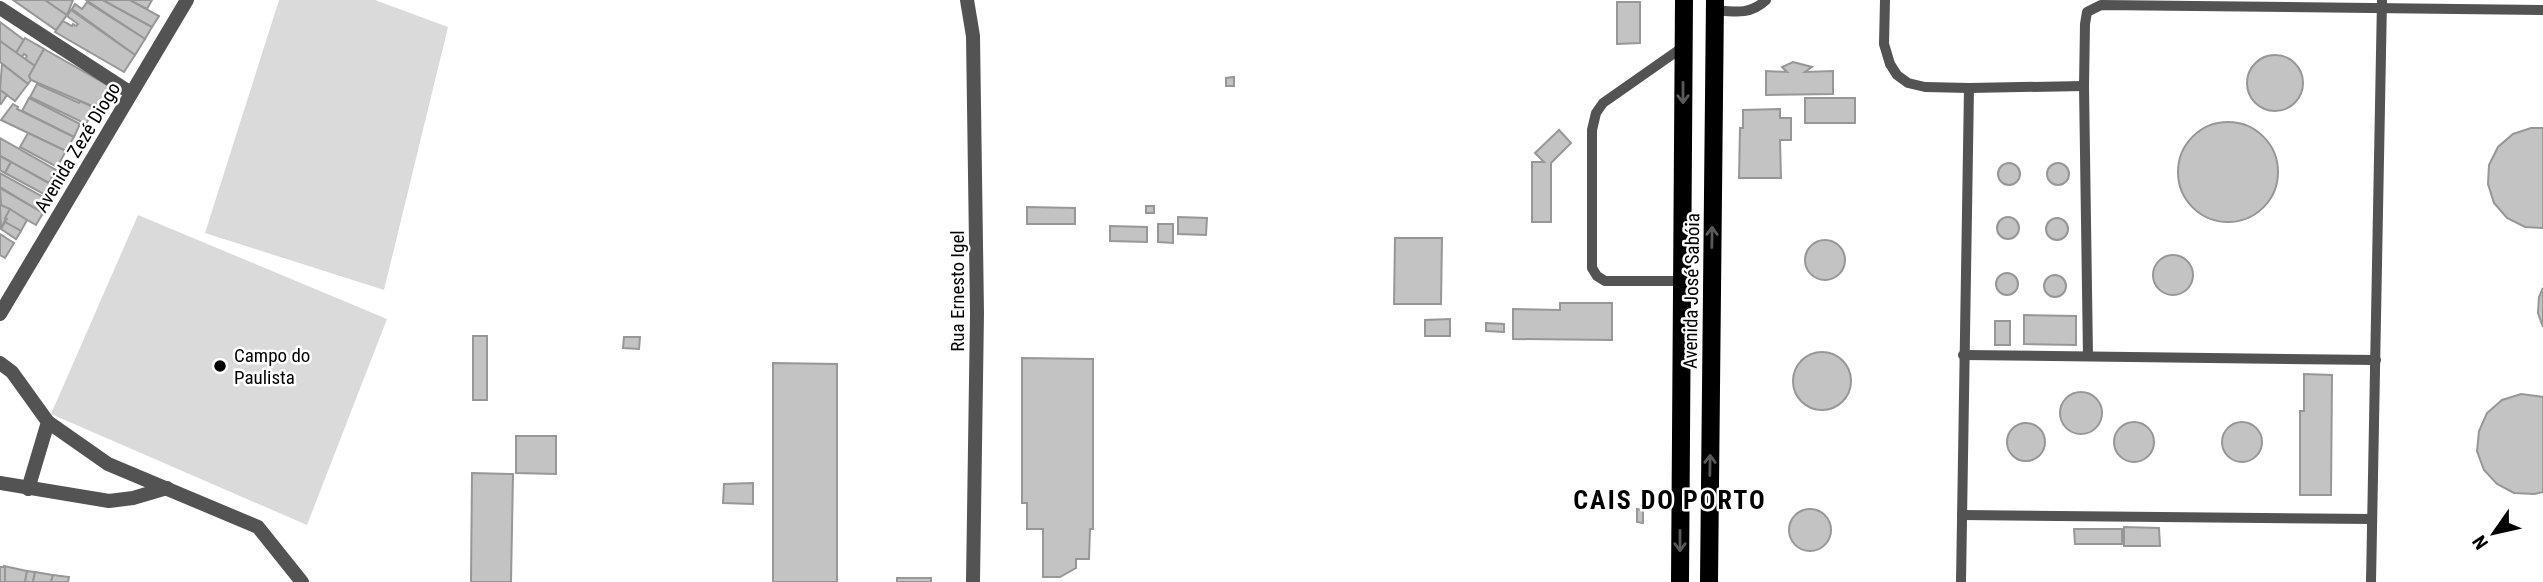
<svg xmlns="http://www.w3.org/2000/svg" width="2543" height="582" viewBox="0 0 2543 582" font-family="'Roboto Condensed',sans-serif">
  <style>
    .green { fill: #dadada }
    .building { fill: #c3c3c3; stroke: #979797; stroke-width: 2 }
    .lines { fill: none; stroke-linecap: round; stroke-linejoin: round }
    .service { stroke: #535353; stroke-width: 10 }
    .minor { stroke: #535353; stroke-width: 14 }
    .primary { stroke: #000; stroke-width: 18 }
    .oneway { stroke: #595959 }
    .poi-dot { fill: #000; stroke: #fff; stroke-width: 2.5 }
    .labels { text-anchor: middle; stroke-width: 5; stroke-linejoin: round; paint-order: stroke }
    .street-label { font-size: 19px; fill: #000; stroke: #fff }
    .poi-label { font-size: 19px; fill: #000; stroke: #fff; text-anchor: start }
    .district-label { font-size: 26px; font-weight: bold; letter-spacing: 2px; fill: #000; stroke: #fff }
  </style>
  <rect width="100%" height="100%" fill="#fff"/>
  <g class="green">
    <path d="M279,0H375L448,27L384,290L205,233Z"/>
    <path d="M138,215L387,319L307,525L51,414Z"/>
  </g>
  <g class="building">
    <path d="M13,0H45L67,15L56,30Z"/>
    <path d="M45,0H73L67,15Z"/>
    <path d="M86,0H103L152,27L145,39Z"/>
    <path d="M103,0H130L159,16L152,27Z"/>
    <path d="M130,0H152L147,9Z"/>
    <path d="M87,2L145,39L135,55L72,9L75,4L82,9Z"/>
    <path d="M1617,2H1640V43L1617,44Z"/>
    <path d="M71,10L135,55L124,72L55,32L63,21L72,26L73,24L76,26L78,24L67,16Z"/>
    <path d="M0,22L24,40L16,53L0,41Z"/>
    <path d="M25,38L44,49L35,66L25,59L27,56L24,54L22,57L16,53Z"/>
    <path d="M0,41L35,66L29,76L31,80L28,84L0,62Z"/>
    <path d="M44,49L109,86L99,109L31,80L29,76Z"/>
    <circle cx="2275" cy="83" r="28"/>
    <path d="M1793,62L1812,67L1805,72L1833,71V94L1766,95V71L1787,72L1782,67Z"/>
    <path d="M2,64L28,84L15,101L0,90Z"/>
    <path d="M1234,77V86H1226V78Z"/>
    <path d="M37,84L79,103L80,101L95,108L86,124L30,97Z"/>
    <path d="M0,90L7,95L1,104L0,103Z"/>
    <path d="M29,98L80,124L74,137L22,111Z"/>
    <rect x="1805" y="98" width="50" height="25"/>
    <path d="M13,104L18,107L17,109L74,137L66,151L1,120Z"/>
    <path d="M1780,109V118H1791V140H1780L1781,178H1739L1740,128H1743V110Z"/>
    <circle cx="2228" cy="172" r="50"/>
    <path d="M2531,128H2543V228L2525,227L2507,218L2494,203L2488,184L2489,165L2498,147L2513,134Z"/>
    <path d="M1559,130L1571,143L1551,163V222H1532V162H1544L1535,153Z"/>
    <path d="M28,133L66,151L57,167L20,147Z"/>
    <path d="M0,138L56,170L49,183L0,156Z"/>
    <path d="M0,156L11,162L5,173L0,170Z"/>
    <path d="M11,162L57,188L51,198L5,173Z"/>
    <circle cx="2058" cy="174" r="11"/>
    <circle cx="2009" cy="174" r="11"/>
    <path d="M0,173L50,201L43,213L0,187Z"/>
    <path d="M0,188L43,213L36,225L1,205Z"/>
    <path d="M1,205L10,209L1,229L0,207Z"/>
    <rect x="1146" y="206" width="8" height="7"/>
    <path d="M1027,207L1075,208V224H1027Z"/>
    <path d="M10,209L27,220L21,231L5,222L7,219L5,218Z"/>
    <path d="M1178,217L1207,218L1206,235L1178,234Z"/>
    <circle cx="2008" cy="228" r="11"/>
    <circle cx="2057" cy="229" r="11"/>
    <path d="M5,222L21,231L16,239L1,229Z"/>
    <path d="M1158,224H1173V243L1158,242Z"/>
    <path d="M1110,226L1147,227V242L1110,241Z"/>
    <path d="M0,234L14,243L5,258L0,255Z"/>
    <path d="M1395,238H1442L1441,304H1394Z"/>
    <circle cx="1825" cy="260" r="20"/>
    <circle cx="2173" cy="275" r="20"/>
    <circle cx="2007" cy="284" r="11"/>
    <circle cx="2055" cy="286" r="11"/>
    <path d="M2543,288V327L2538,313L2539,297Z"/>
    <path d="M1560,303H1612V340L1513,339V309L1560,310Z"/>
    <path d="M2024,315L2076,316V345L2024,344Z"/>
    <path d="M1450,319V336H1425V320Z"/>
    <rect x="1995" y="321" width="15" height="24"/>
    <path d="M1486,323L1504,324V332L1486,331Z"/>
    <rect x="473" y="336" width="14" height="64"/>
    <path d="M624,337H640L639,349L623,348Z"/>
    <circle cx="1822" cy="381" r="29"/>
    <path d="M1022,358L1093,359V529H1090L1089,559H1076V568L1060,577H1043V529H1027V503H1022Z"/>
    <path d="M773,363L837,364V582H773Z"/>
    <path d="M2304,374L2332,375L2331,495H2300V411H2304Z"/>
    <circle cx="2081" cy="413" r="21"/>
    <path d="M2521,394L2543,397V492L2534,494L2514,493L2497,484L2484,470L2477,451L2479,431L2487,413L2502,400Z"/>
    <circle cx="2242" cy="442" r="20"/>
    <circle cx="2134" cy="442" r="20"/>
    <circle cx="2026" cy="442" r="19"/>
    <path d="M516,436H556V474L516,473Z"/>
    <path d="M472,473L513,474L511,582H471Z"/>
    <path d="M753,483V504L723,503L724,484Z"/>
    <path d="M1637,509L1643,510V523L1637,522Z"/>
    <circle cx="1810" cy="530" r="21"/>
    <path d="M2124,527L2159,528L2160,546H2124Z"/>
    <path d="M2074,529H2122V544H2075Z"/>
    <path d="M4,566L27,571L25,582H5Z"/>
    <rect x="0" y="567" width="5" height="15"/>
    <path d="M27,571L35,572L33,582H25Z"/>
    <path d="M35,572L53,575L51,582H33Z"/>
    <path d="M53,575L69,577L68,582H51Z"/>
    <rect x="897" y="578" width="34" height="4"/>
  </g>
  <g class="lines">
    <g class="service">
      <path d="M1885,0L1884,44L1890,64L1897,75L1908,83L1925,87L1969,88L2084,86"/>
      <path d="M1715,10C1735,12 1750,15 1766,0"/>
      <path d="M1682,281H1605L1597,276L1592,268V130L1596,113L1603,103L1683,47"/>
      <path d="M1963,355L2376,360"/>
      <path d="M2088,356L2084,86L2085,24L2087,12L2101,5L2543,10"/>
      <path d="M1962,515L2372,519"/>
      <path d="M1961,582L1969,88"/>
      <path d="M2371,582L2382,0"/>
    </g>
    <g class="minor">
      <path d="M967,0L973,36L977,313L973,582"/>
      <path d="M0,8L131,93"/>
      <path d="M0,314L187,0"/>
      <path d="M0,363L12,372L48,422L108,464L258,527L302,582"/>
      <path d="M0,483L109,501L133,498L167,488"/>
      <path d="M28,489L48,422"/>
    </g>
    <g class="primary">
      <path d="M1680,582L1684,0"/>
      <path d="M1709,582L1715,0"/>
    </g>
  </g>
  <defs><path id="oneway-shaft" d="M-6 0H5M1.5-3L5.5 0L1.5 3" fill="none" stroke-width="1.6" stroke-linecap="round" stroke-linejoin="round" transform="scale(1.75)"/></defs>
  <g class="oneway">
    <use href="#oneway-shaft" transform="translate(1683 93) rotate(90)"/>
    <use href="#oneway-shaft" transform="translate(1712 237) rotate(-89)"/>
    <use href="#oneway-shaft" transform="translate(1710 465) rotate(-89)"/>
    <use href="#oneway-shaft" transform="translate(1680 541) rotate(90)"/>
  </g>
  <circle class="poi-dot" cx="220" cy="366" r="7"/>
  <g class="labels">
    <g class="street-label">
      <text transform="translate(77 147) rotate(-59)" y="7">Avenida Zezé Diogo</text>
      <text transform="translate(957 291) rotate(-90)" y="7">Rua Ernesto Igel</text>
      <text transform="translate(1691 291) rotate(-89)" y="7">Avenida José Sabóia</text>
    </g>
    <g class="poi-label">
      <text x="234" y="362">Campo do<tspan x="234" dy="22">Paulista</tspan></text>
    </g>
    <g class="district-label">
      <text x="1670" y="509">CAIS DO PORTO</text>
    </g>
  </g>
  <g transform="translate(2494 533) rotate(236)" stroke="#ffffff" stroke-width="5" paint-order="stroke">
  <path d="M0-5L12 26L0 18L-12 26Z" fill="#000000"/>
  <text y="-10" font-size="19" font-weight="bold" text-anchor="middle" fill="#000000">N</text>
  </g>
</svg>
